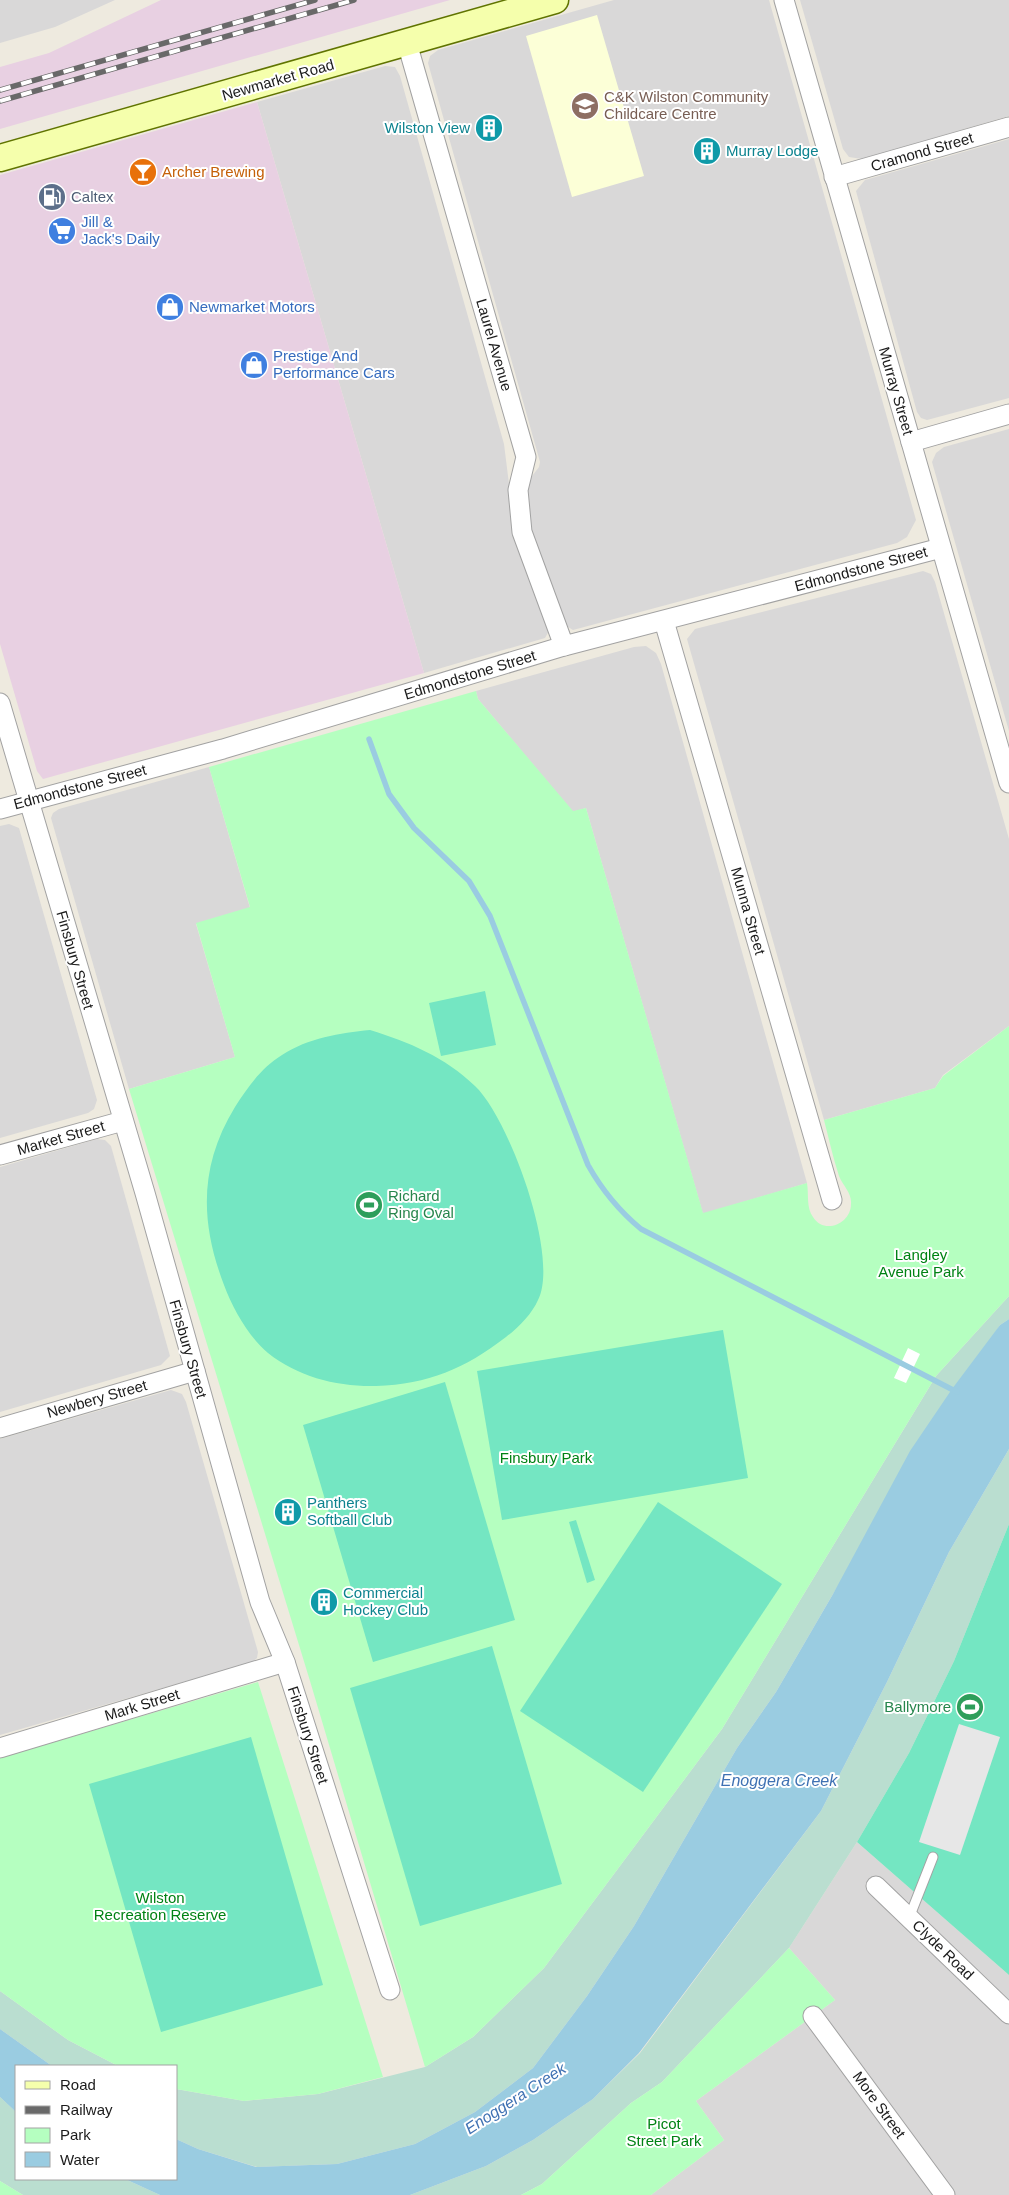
<svg xmlns="http://www.w3.org/2000/svg" width="1009" height="2195" viewBox="0 0 1009 2195" font-family="Arial,sans-serif">
  <style>
    .residential { fill: #d9d8d8 }
    .industrial { fill: #e8d0e2 }
    .education { fill: #fcffd7 }
    .wetland { fill: #baded0 }
    .park { fill: #b5ffc0 }
    .pitch { fill: #74e6c2 }
    .parking { fill: #e7e7e7 }
    .water { fill: #9acce1 }
    .pier { fill: #fff }
    .lines { fill: none; stroke-linecap: round; stroke-linejoin: round }
    .stream { stroke: #9acce1; stroke-width: 5.5 }
    .service-casing { stroke: #a2a2a2; stroke-width: 11 }
    .minor-casing { stroke: #a2a2a2; stroke-width: 21 }
    .secondary-casing { stroke: #607400; stroke-width: 29 }
    .service { stroke: #fff; stroke-width: 9 }
    .minor { stroke: #fff; stroke-width: 19 }
    .secondary { stroke: #f5ffac; stroke-width: 26 }
    .rail-casing { stroke: #696969; stroke-width: 5.5 }
    .rail { stroke: #fff; stroke-width: 4; stroke-dasharray: 11; stroke-linecap: butt }
    .labels { text-anchor: middle; stroke-width: 4; stroke-linejoin: round; paint-order: stroke }
    .street-label { font-size: 15px; fill: #1b1b1b; stroke: #fff }
    .education-label { font-size: 15px; fill: #785e54; stroke: #fff; text-anchor: start }
    .culture-label { font-size: 15px; fill: #0d838f; stroke: #fff; text-anchor: start }
    .food-label { font-size: 15px; fill: #c56008; stroke: #fff; text-anchor: start }
    .service-label { font-size: 15px; fill: #4e5e75; stroke: #fff; text-anchor: start }
    .shop-label { font-size: 15px; fill: #366cbe; stroke: #fff; text-anchor: start }
    .leisure-label { font-size: 15px; fill: #27864d; stroke: #fff; text-anchor: start }
    .park-label { font-size: 15px; fill: #008214; stroke: #fff }
    .water-label { font-size: 16px; font-style: italic; fill: #3f71b3; stroke: #fff }
  </style>
  <rect width="100%" height="100%" fill="#eeeadf"/>
  <g class="residential">
    <path d="M0,0H115L55,27L0,43Z"/>
    <path d="M614,0H769L916,520L907,537L897,543L573,630L565,625L529,528L526,484L539,467L540,462L428,63L430,56L438,50Z"/>
    <path d="M800,0H1009V116L862,159L849,157L843,149Z"/>
    <path d="M385,66L395,67L400,76L504,444L515,532L549,631L545,638L424,673L257,102Z"/>
    <path d="M1009,139V398L927,420L921,418L917,412L856,191L865,180Z"/>
    <path d="M1009,429V731L932,462L936,453L944,447Z"/>
    <path d="M923,571L931,574L935,582L1009,839V1026L943,1075L935,1088L824,1120L687,639L695,629Z"/>
    <path d="M646,646L656,653L661,664L807,1183L703,1214L586,808L573,812L478,699L476,691L634,647Z"/>
    <path d="M209,767L250,908L196,924L235,1057L129,1089L51,818L53,813L59,809Z"/>
    <path d="M9,824L19,828L21,835L97,1100L94,1109L88,1113L0,1138V826Z"/>
    <path d="M97,1139L105,1140L111,1146L170,1356L161,1365L0,1412V1167Z"/>
    <path d="M171,1390L182,1394L186,1402L258,1652L257,1658L253,1662L0,1735V1439Z"/>
    <path d="M857,1842L1009,1975V2195H651L724,2140L696,2101L835,2000L789,1948Z"/>
  </g>
  <g class="industrial">
    <path d="M161,0H450L0,129V67L49,53Z"/>
    <path d="M257,102L424,673L43,779L37,771L0,644V175Z"/>
  </g>
  <path class="education" d="M597,15L644,176L572,197L526,36Z"/>
  <g class="wetland">
    <path d="M1009,1296V1319L1000,1325L833,1594L776,1692L737,1748L634,1926L587,1996L533,2068L475,2112L415,2144L337,2164L257,2167L198,2149L176,2139V2089L244,2101L318,2094L425,2067L473,2037L544,1968L722,1729L936,1376Z"/>
    <path d="M1009,1449V1524L954,1661L909,1753L857,1842L789,1948L662,2082L631,2103L542,2184L521,2195H410L486,2166L533,2140L593,2099L640,2053L821,1811L887,1682L949,1552Z"/>
    <path d="M0,1991L68,2040L118,2066H52L0,2029Z"/>
    <path d="M0,2097L16,2112V2179H125L160,2195H23L0,2181Z"/>
  </g>
  <g class="park">
    <path d="M476,691L478,699L573,811L586,808L703,1213L807,1183C809,1195 806,1207 813,1217C824,1235 851,1224 851,1204C852,1193 843,1186 839,1176C833,1158 829,1139 824,1120L935,1088L943,1076L1009,1026V1296L936,1376L722,1729L544,1968L473,2037L425,2067L310,1681L129,1089L235,1057L196,923L250,907L209,767Z"/>
    <path d="M258,1682L383,2077L318,2094L244,2101L176,2089V2066H118L68,2040L0,1991V1758Z"/>
    <path d="M789,1948L835,2000L696,2101L724,2140L651,2195H521L542,2184L631,2103L662,2082Z"/>
    <path d="M0,2181L23,2195H0Z"/>
  </g>
  <g class="pitch">
    <path d="M485,991L496,1045L441,1056L429,1003Z"/>
    <path d="M370,1030C409,1042 445,1057 475,1086C509,1118 560,1257 538,1300C532,1314 518,1328 506,1337C464,1369 429,1384 376,1386C338,1387 298,1377 268,1353C248,1336 233,1309 224,1285C200,1222 199,1166 235,1107C248,1087 261,1068 282,1055C308,1038 340,1033 370,1030Z"/>
    <path d="M723,1330L748,1478L502,1520L477,1371Z"/>
    <path d="M445,1382L515,1620L373,1662L303,1425Z"/>
    <path d="M658,1502L782,1584L643,1792L520,1711Z"/>
    <path d="M576,1520L595,1580L587,1583L569,1522Z"/>
    <path d="M1009,1524V1975L857,1842L909,1753L954,1661Z"/>
    <path d="M492,1646L562,1884L420,1926L350,1688Z"/>
    <path d="M251,1737L323,1985L161,2032L89,1784Z"/>
  </g>
  <path class="parking" d="M959,1724L1000,1737L960,1855L919,1842Z"/>
  <g class="water">
    <path d="M1009,1319V1449L949,1552L887,1682L821,1811L639,2053L593,2099L533,2140L486,2166L410,2195H160L125,2179H176V2139L198,2149L256,2167L337,2164L415,2144L475,2112L533,2068L587,1996L634,1926L737,1748L776,1692L833,1594L910,1451L952,1389L1000,1325Z"/>
    <path d="M0,2029L52,2066H16V2112L0,2097Z"/>
  </g>
  <path class="pier" d="M908,1348L920,1354L906,1383L894,1378Z"/>
  <g class="lines">
    <path class="stream" d="M369,739L389,794L414,828L469,881L490,916L588,1165C602,1190 618,1210 641,1229L957,1392"/>
    <defs>
      <path id="service" d="M909,1918L933,1857"/>
      <g id="minor">
        <path d="M784,0L1009,783"/>
        <path d="M407,43L526,457L518,490L522,532L564,646"/>
        <path d="M834,177L1009,127"/>
        <path d="M911,442L1009,414"/>
        <path d="M664,621L832,1200"/>
        <path d="M0,703L145,1193L260,1602L285,1662L390,1990"/>
        <path d="M0,809L223,749L564,646L941,548"/>
        <path d="M0,1155L123,1121"/>
        <path d="M0,1428L195,1371"/>
        <path d="M0,1748L285,1662"/>
        <path d="M876,1886L1009,2014"/>
        <path d="M813,2016L945,2195"/>
      </g>
      <path id="secondary" d="M0,158L555,0"/>
    </defs>
    <use href="#service" class="service-casing"/>
    <use href="#minor" class="minor-casing"/>
    <use href="#secondary" class="secondary-casing"/>
    <use href="#service" class="service"/>
    <use href="#minor" class="minor"/>
    <use href="#secondary" class="secondary"/>
    <defs>
      <g id="rail">
        <path d="M0,90L315,0"/>
        <path d="M0,101L354,0"/>
      </g>
    </defs>
    <use href="#rail" class="rail-casing"/>
    <use href="#rail" class="rail"/>
  </g>
  <defs>
    <symbol id="school-disc" viewBox="-11 -11 22 22"><circle r="9.5" fill="#8d6e63" stroke="#fff"/><path d="M0-5L7-2L0 1L-7-2ZM-4 1L0 2.5L4 1V4Q0 6-4 4Z" fill="#fff"/></symbol>
    <symbol id="building-disc" viewBox="-11 -11 22 22"><circle r="9.5" fill="#0f9aa8" stroke="#fff"/><path d="M-4-6H4V6H1V3H-1V6H-4ZM-2.5-4.3h1.7v1.8h-1.7ZM.8-4.3h1.7v1.8H.8ZM-2.5-1h1.7V.8h-1.7ZM.8-1h1.7V.8H.8Z" fill="#fff"/></symbol>
    <symbol id="bar-disc" viewBox="-11 -11 22 22"><circle r="9.5" fill="#e8710a" stroke="#fff"/><path d="M-6-5H6L.8 .8V4.5H3.5V6h-7V4.5H-.8V.8Z" fill="#fff"/></symbol>
    <symbol id="fuel-disc" viewBox="-11 -11 22 22"><circle r="9.5" fill="#5c6f8a" stroke="#fff"/><path d="M-5.5-6h7V0h2V4h1.3V-2.5L3-4.5l.8-.8L6-3V5H2.5V1h-1V6h-7ZM-4.2-4.7v3.2H.2V-4.7Z" fill="#fff"/></symbol>
    <symbol id="supermarket-disc" viewBox="-11 -11 22 22"><circle r="9.5" fill="#3f7fe0" stroke="#fff"/><path d="M-6-5.5h2.5l.6 2H6L4.5 2H-2.5L-4.4-4H-6ZM-1.5 3.2a1.3 1.3 0 1 0 .1 0ZM3 3.2a1.3 1.3 0 1 0 .1 0Z" fill="#fff"/></symbol>
    <symbol id="shop-disc" viewBox="-11 -11 22 22"><circle r="9.5" fill="#3f7fe0" stroke="#fff"/><path d="M-5-2.5h2.3a2.7 3.5 0 0 1 5.4 0H5L5.5 6h-11ZM-1.5-2.5h3a1.5 2.3 0 0 0-3 0Z" fill="#fff"/></symbol>
    <symbol id="stadium-disc" viewBox="-11 -11 22 22"><circle r="9.5" fill="#2e9e5b" stroke="#fff"/><path d="M0-5a6.5 5 0 1 0 0 10a6.5 5 0 1 0 0-10ZM-3.5-1.8h7v3.6h-7Z" fill="#fff"/></symbol>
  </defs>
  <g fill-rule="evenodd">
    <use href="#school-disc" x="569" y="90" width="32" height="32"/>
    <use href="#building-disc" x="473" y="112" width="32" height="32"/>
    <use href="#building-disc" x="691" y="135" width="32" height="32"/>
    <use href="#bar-disc" x="127" y="156" width="32" height="32"/>
    <use href="#fuel-disc" x="36" y="181" width="32" height="32"/>
    <use href="#supermarket-disc" x="46" y="215" width="32" height="32"/>
    <use href="#shop-disc" x="154" y="291" width="32" height="32"/>
    <use href="#shop-disc" x="238" y="349" width="32" height="32"/>
    <use href="#stadium-disc" x="353" y="1189" width="32" height="32"/>
    <use href="#building-disc" x="272" y="1496" width="32" height="32"/>
    <use href="#building-disc" x="308" y="1586" width="32" height="32"/>
    <use href="#stadium-disc" x="954" y="1691" width="32" height="32"/>
  </g>
  <g class="labels">
    <g class="street-label">
      <text transform="translate(278 80) rotate(-16)" y="5">Newmarket Road</text>
      <text transform="translate(922 152) rotate(-16)" y="5">Cramond Street</text>
      <text transform="translate(494 345) rotate(74)" y="5">Laurel Avenue</text>
      <text transform="translate(896 391) rotate(74)" y="5">Murray Street</text>
      <text transform="translate(861 569) rotate(-15)" y="5">Edmondstone Street</text>
      <text transform="translate(470 675) rotate(-17)" y="5">Edmondstone Street</text>
      <text transform="translate(80 787) rotate(-15)" y="5">Edmondstone Street</text>
      <text transform="translate(748 911) rotate(74)" y="5">Munna Street</text>
      <text transform="translate(75 960) rotate(74)" y="5">Finsbury Street</text>
      <text transform="translate(61 1138) rotate(-16)" y="5">Market Street</text>
      <text transform="translate(188 1349) rotate(74)" y="5">Finsbury Street</text>
      <text transform="translate(97 1399) rotate(-16)" y="5">Newbery Street</text>
      <text transform="translate(142 1705) rotate(-17)" y="5">Mark Street</text>
      <text transform="translate(308 1735) rotate(72)" y="5">Finsbury Street</text>
      <text transform="translate(943 1950) rotate(44)" y="5">Clyde Road</text>
      <text transform="translate(879 2105) rotate(54)" y="5">More Street</text>
    </g>
    <g class="education-label">
      <text x="604" y="102">C&amp;K Wilston Community<tspan x="604" dy="17">Childcare Centre</tspan></text>
    </g>
    <g class="culture-label">
      <text x="470" y="133" text-anchor="end">Wilston View</text>
      <text x="726" y="156">Murray Lodge</text>
      <text x="307" y="1508">Panthers<tspan x="307" dy="17">Softball Club</tspan></text>
      <text x="343" y="1598">Commercial<tspan x="343" dy="17">Hockey Club</tspan></text>
    </g>
    <g class="food-label">
      <text x="162" y="177">Archer Brewing</text>
    </g>
    <g class="service-label">
      <text x="71" y="202">Caltex</text>
    </g>
    <g class="shop-label">
      <text x="81" y="227">Jill &amp;<tspan x="81" dy="17">Jack's Daily</tspan></text>
      <text x="189" y="312">Newmarket Motors</text>
      <text x="273" y="361">Prestige And<tspan x="273" dy="17">Performance Cars</tspan></text>
    </g>
    <g class="leisure-label">
      <text x="388" y="1201">Richard<tspan x="388" dy="17">Ring Oval</tspan></text>
      <text x="951" y="1712" text-anchor="end">Ballymore</text>
    </g>
    <g class="park-label">
      <text x="921" y="1260">Langley<tspan x="921" dy="17">Avenue Park</tspan></text>
      <text x="546" y="1463">Finsbury Park</text>
      <text x="160" y="1903">Wilston<tspan x="160" dy="17">Recreation Reserve</tspan></text>
      <text x="664" y="2129">Picot<tspan x="664" dy="17">Street Park</tspan></text>
    </g>
    <g class="water-label">
      <text x="779" y="1786">Enoggera Creek</text>
      <text transform="translate(515 2098) rotate(-33)" y="6">Enoggera Creek</text>
    </g>
  </g>
  <rect x="15" y="2065" width="162" height="115" fill="#ffffff" stroke="#a4a4a4"/>
  <rect x="25" y="2081" width="25" height="8" fill="#f5ffac" stroke="#a4a4a4"/>
  <text x="60" y="2090" font-size="15" fill="#1b1b1b">Road</text>
  <rect x="25" y="2106" width="25" height="8" fill="#696969" stroke="#a4a4a4"/>
  <text x="60" y="2115" font-size="15" fill="#1b1b1b">Railway</text>
  <rect x="25" y="2128" width="25" height="15" fill="#b5ffc0" stroke="#a4a4a4"/>
  <text x="60" y="2140" font-size="15" fill="#1b1b1b">Park</text>
  <rect x="25" y="2152" width="25" height="15" fill="#9acce1" stroke="#a4a4a4"/>
  <text x="60" y="2165" font-size="15" fill="#1b1b1b">Water</text>
</svg>
